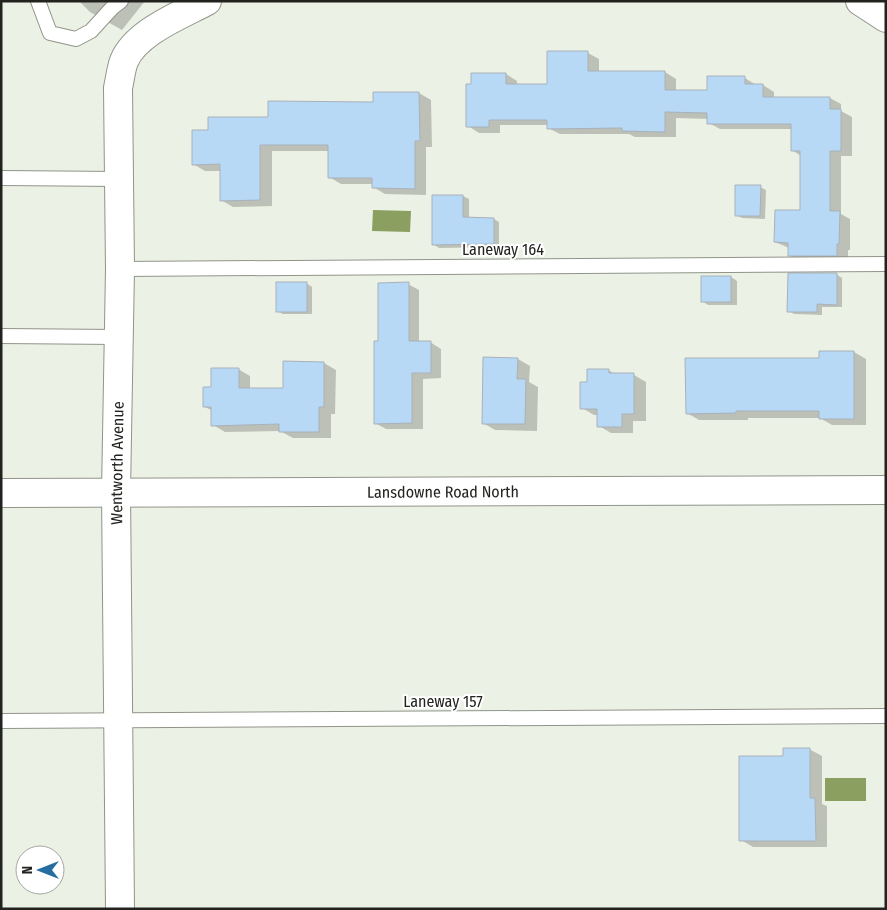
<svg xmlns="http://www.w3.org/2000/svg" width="887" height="910" viewBox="0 0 887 910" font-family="'Fira Sans Condensed',sans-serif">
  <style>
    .water { fill: #8b9f60 }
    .shadow { fill: #0003 }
    .building { fill: #b7d9f6; stroke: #a8b1b9 }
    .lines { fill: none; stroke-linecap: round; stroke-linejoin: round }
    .lane-casing { stroke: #909489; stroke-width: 16 }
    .street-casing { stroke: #909489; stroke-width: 30 }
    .lane { stroke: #fff; stroke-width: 14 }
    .street { stroke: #fff; stroke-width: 28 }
    .labels { text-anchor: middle; stroke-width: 4; stroke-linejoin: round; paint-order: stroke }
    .street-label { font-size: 16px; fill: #22231f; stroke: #fff }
  </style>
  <rect width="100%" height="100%" fill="#ecf1e5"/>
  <g class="water">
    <path d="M373,210L411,211L410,232L372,231Z"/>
    <rect x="825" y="778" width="41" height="23"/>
  </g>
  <g class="shadow">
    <path d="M79,1H145L122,30L90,12Z"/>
    <rect x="1" y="27" width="1" height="40"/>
    <path d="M588,53L599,59V72H665L676,79V91H709L745,78L756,85H763L774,92V98H830L841,104V111L852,117V156H841V214L850,219V250H848V261L801,262L789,255V248L775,242L801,212V156L792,150V129H720L709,123V119L676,118V137H635L629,134H560L548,128V125H500V133H479L468,126L472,74H506L517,81V86H548Z"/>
    <path d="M419,93L431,100L432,147H426V195L385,194L373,187V184H341L329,177V151H272V206L233,207L221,200V171H205L193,164L209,132L269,118L374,103Z"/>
    <path d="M760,187L766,190L765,219L742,218L736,215Z"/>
    <path d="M433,196H463L469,199V218L494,219L499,222V247L439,248L433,244Z"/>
    <path d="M836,274L842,278V307H822V315L794,314L789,311Z"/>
    <path d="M731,277L737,281V305H708L702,301Z"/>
    <path d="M306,283L312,287V314H283L277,311Z"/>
    <path d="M408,284L419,290V342H430L441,349V378L423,379V429H386L375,423L379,342Z"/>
    <path d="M854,352L866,359V425H832L820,418H748V420H699L687,413L820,360Z"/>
    <path d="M518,359L530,366L529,382L538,387L537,431L495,430L483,423Z"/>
    <path d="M324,363L336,370L335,414H331V438H293L280,431L225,432L213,425V411L205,407L213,388L238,369L250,376V389H284Z"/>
    <path d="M608,370L617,375H634L646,382V421H633V433H611L599,426L598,415H594L582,408L588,383Z"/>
    <path d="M809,749L822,756V804L827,806V847H753L741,840L784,757Z"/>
  </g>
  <g class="building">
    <path d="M547,51H588V71H665V90H707V76H745V84H763V97H830V109H841V151H830V211H840L839,244H837V256H788V243L774,242L775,210H800V151H791V124H707V113L665,112V132L622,131V128L547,129V120H489V127H466V84H471V73H506V84H547Z"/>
    <path d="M373,92H419L420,141H415V189L372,188V178H328V145H260V200L220,201V164L192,165V130H208V117H268V101L373,102Z"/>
    <path d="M735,185H761L760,216H735Z"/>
    <path d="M432,195H463V217L494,218V244L432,245Z"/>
    <path d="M788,273H837V305L817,304V312H787Z"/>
    <rect x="701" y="276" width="30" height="26"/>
    <rect x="276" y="282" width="31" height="30"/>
    <path d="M409,282V341H431V373H412V423L374,424V341H378V283Z"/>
    <path d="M819,351H854V419H819V411H736V413L686,414L685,358H819Z"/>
    <path d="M483,357L518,358L517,379H526L525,424H482Z"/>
    <path d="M283,361L324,362V407H319V432H279V424L211,426V407H203V387H211V368H239V388H283Z"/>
    <path d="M587,369H609V373H634V414H622V427H597V409H580V382H587Z"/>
    <path d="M783,748H810V798H815L816,841H739V756H783Z"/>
  </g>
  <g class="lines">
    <defs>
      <g id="lane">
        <path d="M38,1L50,33L76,39L91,31L112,8L121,1"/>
        <path d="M1,178L119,179"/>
        <path d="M120,269L886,264"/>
        <path d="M1,336L118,337"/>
        <path d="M1,721L886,716"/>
      </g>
      <g id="street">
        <path d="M860,1L886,18"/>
        <path id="s1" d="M1,493L886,490"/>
        <path id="s2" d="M120,909L116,492L120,269L118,88C120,79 121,69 124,61C136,32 181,15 207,1"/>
      </g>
    </defs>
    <use href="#lane" class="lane-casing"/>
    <use href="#street" class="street-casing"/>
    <use href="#lane" class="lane"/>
    <use href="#street" class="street"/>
  </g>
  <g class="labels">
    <g class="street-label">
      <text x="503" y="255">Laneway 164</text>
      <text dy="6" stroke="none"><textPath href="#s2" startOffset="446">Wentworth Avenue</textPath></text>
      <text dy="6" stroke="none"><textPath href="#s1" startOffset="442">Lansdowne Road North</textPath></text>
      <text x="443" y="707">Laneway 157</text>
    </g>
  </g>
  <rect width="887" height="910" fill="none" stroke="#22231f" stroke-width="5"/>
  <g transform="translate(40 870) rotate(270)"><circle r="24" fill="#ffffff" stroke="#a7a7a5"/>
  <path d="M0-4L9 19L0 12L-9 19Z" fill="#266da1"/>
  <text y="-8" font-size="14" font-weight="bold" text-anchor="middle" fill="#22231f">N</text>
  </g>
</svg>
